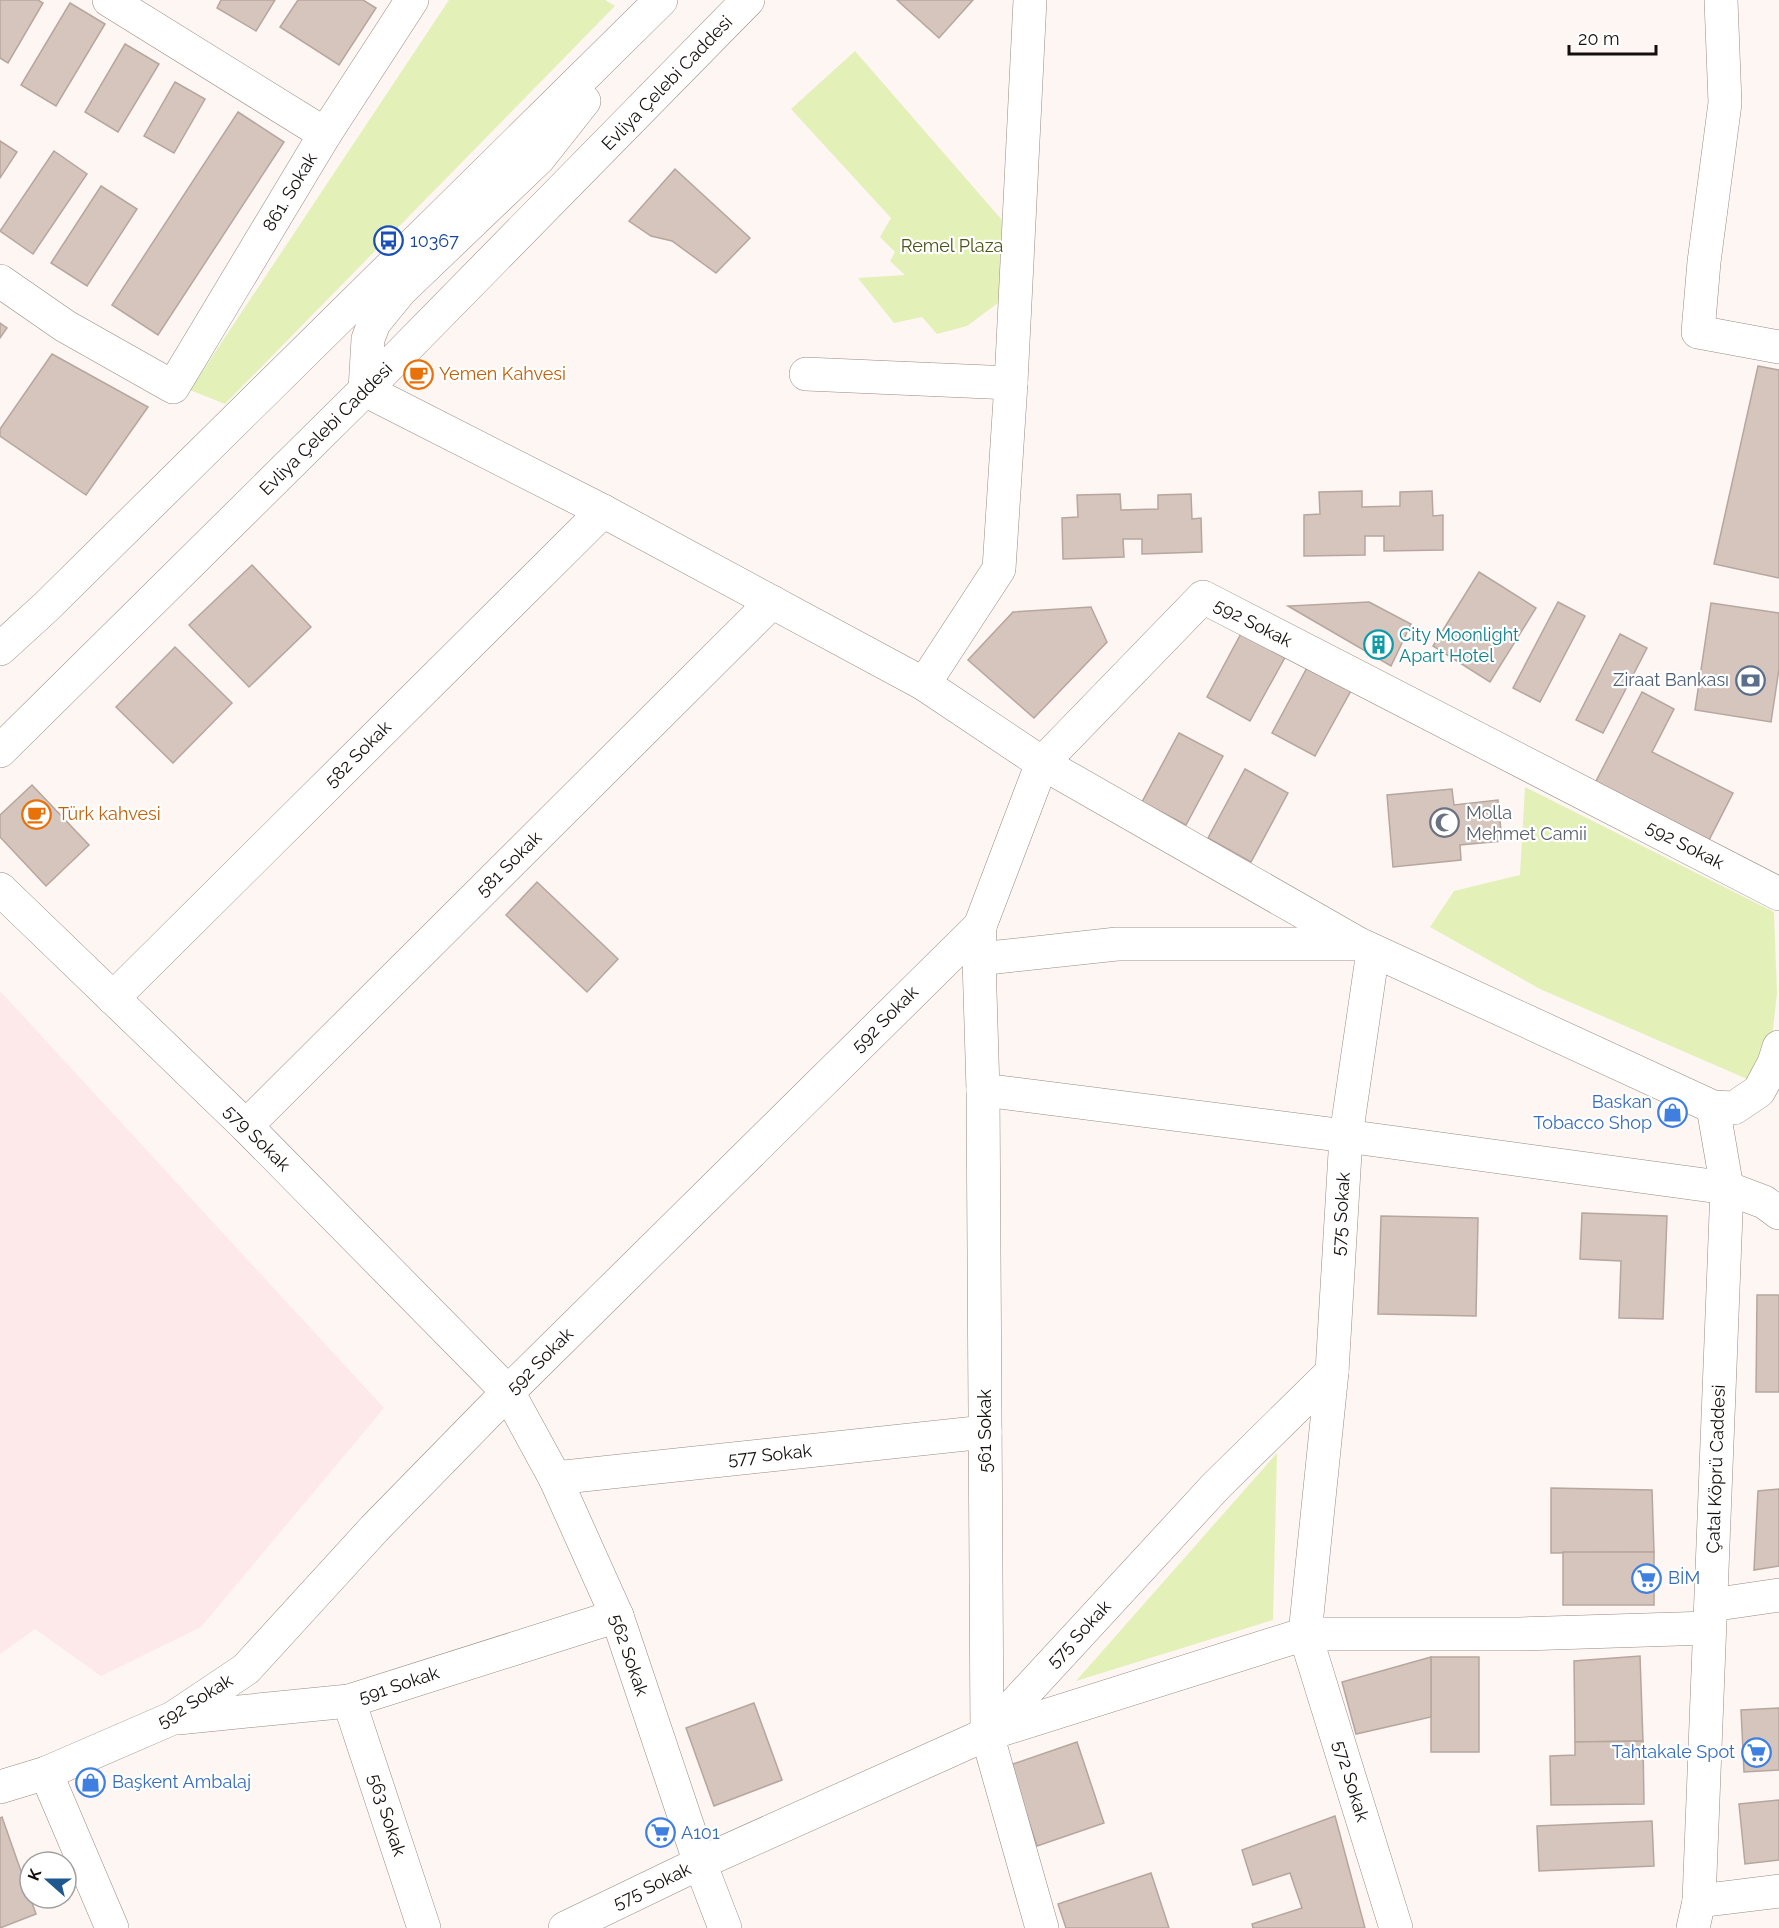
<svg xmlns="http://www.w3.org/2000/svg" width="1779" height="1928" viewBox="0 0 1779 1928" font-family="Raleway,sans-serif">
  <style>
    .commercial { fill: #fde8ea }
    .green { fill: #e3f1b8 }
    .building { fill: #d5c5bd; stroke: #b6a69e; stroke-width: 1.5 }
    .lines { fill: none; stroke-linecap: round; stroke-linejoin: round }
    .minor-casing { stroke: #998a82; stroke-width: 34 }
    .primary-casing { stroke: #998a82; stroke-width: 34 }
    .minor { stroke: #fff; stroke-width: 33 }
    .primary { stroke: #fff; stroke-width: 33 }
    .labels { text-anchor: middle; stroke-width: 4.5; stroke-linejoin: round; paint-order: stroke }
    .street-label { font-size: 18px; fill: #15100d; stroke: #fff }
    .transit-label { font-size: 18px; fill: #164399; stroke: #fff; text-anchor: start }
    .park-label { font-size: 18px; fill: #4a5517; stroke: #fff }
    .food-label { font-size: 18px; fill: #c56008; stroke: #fff; text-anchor: start }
    .culture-label { font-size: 18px; fill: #0d838f; stroke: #fff; text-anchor: start }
    .service-label { font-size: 18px; fill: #4e5e75; stroke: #fff; text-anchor: end }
    .worship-label { font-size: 18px; fill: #5b616d; stroke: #fff; text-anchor: start }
    .shop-label { font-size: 18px; fill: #366cbe; stroke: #fff; text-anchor: start }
  </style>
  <rect width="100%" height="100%" fill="#fdf6f3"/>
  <path class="commercial" d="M0,991L384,1408L201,1627L101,1676L35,1629L0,1654Z"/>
  <g class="green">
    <path d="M449,0H605L615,6L225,404L190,390Z"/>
    <path d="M855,51L1008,227L1002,300L967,326L937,334L922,317L894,323L858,278L905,275L890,261L895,252L880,237L891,218L791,109Z"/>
    <path d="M1525,787L1774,912L1777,993L1772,1038L1747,1079L1540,989L1430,927L1454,891L1520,875Z"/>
    <path d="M1277,1453L1273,1620L1076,1681Z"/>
  </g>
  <g class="building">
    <path d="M0,0H38L43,3L8,63L0,58Z"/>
    <path d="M221,0H275L256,31L217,8Z"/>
    <path d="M298,0H363L376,8L339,65L280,27Z"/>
    <path d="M897,0H973L939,38Z"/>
    <path d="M70,3L105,24L56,106L21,85Z"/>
    <path d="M125,44L159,64L118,132L85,112Z"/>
    <path d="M175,82L205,99L174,153L144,136Z"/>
    <path d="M238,112L284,142L158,335L112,305Z"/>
    <path d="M0,141L17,152L0,178Z"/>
    <path d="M54,151L87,174L33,254L0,231Z"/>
    <path d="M675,169L750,238L716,273L672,241L651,236L629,221Z"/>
    <path d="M101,186L137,209L87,286L51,263Z"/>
    <path d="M0,323L7,328L0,338Z"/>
    <path d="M52,354L148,407L86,495L0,436V429Z"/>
    <path d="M1758,366L1779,370V578L1714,564Z"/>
    <path d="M1362,491V507L1400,506V492L1432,491L1433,516L1443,515V550L1384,551V536H1365V555L1304,556V515L1320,514L1319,492Z"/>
    <path d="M1120,494L1121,510L1158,509V495L1191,494L1192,519L1201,518L1202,552L1142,554V539H1123L1124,557L1063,559L1062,518L1078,517L1077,495Z"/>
    <path d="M252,565L311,627L249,687L189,625Z"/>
    <path d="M1479,572L1536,608L1490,682L1433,646Z"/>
    <path d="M1369,602L1411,624L1391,666L1288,606Z"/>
    <path d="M1558,602L1585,616L1540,702L1513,688Z"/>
    <path d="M1711,603L1779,613V669L1771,722L1695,710Z"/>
    <path d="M1091,607L1107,642L1034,718L968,660L1013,612Z"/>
    <path d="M1244,628L1288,652L1250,721L1207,697Z"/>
    <path d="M1620,634L1647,648L1603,733L1576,720Z"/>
    <path d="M175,647L232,703L173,763L116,707Z"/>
    <path d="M1309,664L1353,687L1315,756L1272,733Z"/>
    <path d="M1642,692L1674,709L1652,752L1733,793L1707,844L1594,785Z"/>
    <path d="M1179,733L1223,756L1186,825L1142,802Z"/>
    <path d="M1245,769L1288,793L1251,862L1208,838Z"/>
    <path d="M32,785L89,845L46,886L0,837V815Z"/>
    <path d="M1452,789L1454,805L1498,800L1502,841L1460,845L1461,860L1393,867L1387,795Z"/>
    <path d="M537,882L618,959L587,992L506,915Z"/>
    <path d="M1582,1213L1667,1216L1663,1319L1619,1318L1621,1261L1580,1259Z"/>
    <path d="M1381,1216L1478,1218L1476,1316L1378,1314Z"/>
    <path d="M1757,1295H1779V1392H1756Z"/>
    <path d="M1551,1488L1652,1490L1654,1552L1551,1553Z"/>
    <path d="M1779,1489V1566L1754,1570L1758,1491Z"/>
    <rect x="1563" y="1552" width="91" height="53"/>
    <path d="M1640,1656L1643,1741L1575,1742L1574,1661Z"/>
    <rect x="1431" y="1657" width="48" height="95"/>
    <path d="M1431,1657V1717L1356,1734L1342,1682Z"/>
    <path d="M754,1703L782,1780L714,1806L686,1728Z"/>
    <path d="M1779,1708V1770L1744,1772L1741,1710Z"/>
    <path d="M1643,1741L1644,1804L1551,1805L1550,1756L1575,1755V1742Z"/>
    <path d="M1077,1742L1104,1823L1037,1846L1010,1765Z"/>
    <path d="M1779,1800V1860L1745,1864L1739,1804Z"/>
    <path d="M1335,1816L1365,1928H1253L1252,1924L1302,1908L1290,1873L1253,1885L1242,1850Z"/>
    <path d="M2,1817L36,1914L0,1928V1818Z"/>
    <path d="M1652,1821L1654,1866L1539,1871L1537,1826Z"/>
    <path d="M1151,1873L1169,1928H1066L1058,1904Z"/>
  </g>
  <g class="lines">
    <defs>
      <g id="minor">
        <path d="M109,0L325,134"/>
        <path d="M1721,0L1725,103L1704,262L1698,332L1779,347"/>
        <path d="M0,281L65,326L173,387L325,134L412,0"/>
        <path d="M806,374L1011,383"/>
        <path d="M365,390L603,511L924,684L1042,763L1359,944L1713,1107L1734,1108L1759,1091L1774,1063L1779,1047"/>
        <path d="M924,684L999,569L1011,383L1030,0"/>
        <path d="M0,889L246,1126L508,1392L555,1478L617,1616L700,1863L725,1928"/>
        <path d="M980,926L979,959L983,1090L987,1734L1042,1928"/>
        <path d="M979,959L1117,944H1357"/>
        <path d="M113,998L603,511"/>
        <path d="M983,1090L1346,1136L1727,1188L1764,1202L1779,1213"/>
        <path d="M246,1126L772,602"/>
        <path d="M1332,1372L1305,1634H1520L1709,1628"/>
        <path d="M555,1478L985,1432"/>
        <path d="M1711,1605L1779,1595"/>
        <path d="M349,1701L424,1928"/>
        <path d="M178,1718L349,1701L617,1616"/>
        <path d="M988,1734L1305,1634L1396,1928"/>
        <path d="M46,1773L112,1928"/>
        <path d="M0,1787L46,1773L173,1718L246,1669L374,1529L508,1392L980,926L1042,763L1203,597L1779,894"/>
        <path d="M1699,1901L1779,1891"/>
        <path d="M565,1928L700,1863L987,1734L1216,1486L1332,1372L1346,1136L1373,951"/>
        <path d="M1693,1928L1699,1901L1727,1188L1713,1107"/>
      </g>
      <g id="primary">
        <path d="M365,390L368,339L374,323L400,291L539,158L584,101"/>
        <path d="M0,649L46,607L661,0"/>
        <path d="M0,751L365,390L748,0"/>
      </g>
    </defs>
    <use href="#minor" class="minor-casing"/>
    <use href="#primary" class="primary-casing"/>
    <use href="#minor" class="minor"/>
    <use href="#primary" class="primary"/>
  </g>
  <defs>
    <symbol id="bus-ring" viewBox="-11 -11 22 22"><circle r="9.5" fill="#fff" stroke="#1a4fb4" stroke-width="1.5"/><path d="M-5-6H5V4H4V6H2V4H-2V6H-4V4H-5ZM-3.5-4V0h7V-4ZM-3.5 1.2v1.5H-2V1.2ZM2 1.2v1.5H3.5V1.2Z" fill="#1a4fb4"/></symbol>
    <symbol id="cafe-ring" viewBox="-11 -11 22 22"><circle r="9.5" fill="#fff" stroke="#e8710a" stroke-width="1.5"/><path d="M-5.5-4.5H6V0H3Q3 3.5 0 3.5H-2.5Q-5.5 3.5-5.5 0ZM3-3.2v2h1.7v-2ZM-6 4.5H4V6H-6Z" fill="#e8710a"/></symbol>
    <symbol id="building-ring" viewBox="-11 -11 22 22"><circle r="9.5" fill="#fff" stroke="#0f9aa8" stroke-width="1.5"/><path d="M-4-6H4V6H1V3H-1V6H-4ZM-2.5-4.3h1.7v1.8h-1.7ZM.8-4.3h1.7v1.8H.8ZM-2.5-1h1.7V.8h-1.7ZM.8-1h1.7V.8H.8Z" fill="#0f9aa8"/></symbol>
    <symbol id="bank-ring" viewBox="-11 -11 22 22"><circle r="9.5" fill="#fff" stroke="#5c6f8a" stroke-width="1.5"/><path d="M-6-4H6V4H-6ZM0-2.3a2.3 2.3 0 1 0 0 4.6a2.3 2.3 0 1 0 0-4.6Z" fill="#5c6f8a"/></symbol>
    <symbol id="mosque-ring" viewBox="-11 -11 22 22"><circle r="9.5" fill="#fff" stroke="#6b7280" stroke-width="1.5"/><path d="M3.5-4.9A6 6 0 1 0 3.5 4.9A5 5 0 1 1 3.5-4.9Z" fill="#6b7280"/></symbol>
    <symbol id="shop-ring" viewBox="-11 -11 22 22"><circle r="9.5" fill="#fff" stroke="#3f7fe0" stroke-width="1.5"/><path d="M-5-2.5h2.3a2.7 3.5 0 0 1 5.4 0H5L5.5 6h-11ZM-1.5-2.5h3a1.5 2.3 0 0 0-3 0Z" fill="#3f7fe0"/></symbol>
    <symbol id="supermarket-ring" viewBox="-11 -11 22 22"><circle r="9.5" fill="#fff" stroke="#3f7fe0" stroke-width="1.5"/><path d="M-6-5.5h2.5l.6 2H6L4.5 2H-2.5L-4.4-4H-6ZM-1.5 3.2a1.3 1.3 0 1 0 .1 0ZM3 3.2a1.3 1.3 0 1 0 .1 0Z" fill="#3f7fe0"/></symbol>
  </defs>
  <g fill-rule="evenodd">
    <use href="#bus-ring" x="372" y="224" width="33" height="33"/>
    <use href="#cafe-ring" x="402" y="358" width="33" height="33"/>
    <use href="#building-ring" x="1362" y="628" width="33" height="33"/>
    <use href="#bank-ring" x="1734" y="664" width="33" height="33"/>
    <use href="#cafe-ring" x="20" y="798" width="33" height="33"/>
    <use href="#mosque-ring" x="1428" y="806" width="33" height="33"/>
    <use href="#shop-ring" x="1656" y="1096" width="33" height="33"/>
    <use href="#supermarket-ring" x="1630" y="1562" width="33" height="33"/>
    <use href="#supermarket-ring" x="1740" y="1736" width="33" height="33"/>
    <use href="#shop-ring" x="74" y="1766" width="33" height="33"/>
    <use href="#supermarket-ring" x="644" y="1816" width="33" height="33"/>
  </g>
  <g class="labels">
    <g class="street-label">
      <text transform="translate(667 83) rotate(-46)" y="6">Evliya Çelebi Caddesi</text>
      <text transform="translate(290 192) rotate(-59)" y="6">861. Sokak</text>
      <text transform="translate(326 429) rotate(-45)" y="6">Evliya Çelebi Caddesi</text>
      <text transform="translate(1253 623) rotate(27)" y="6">592 Sokak</text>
      <text transform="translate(358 754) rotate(-45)" y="6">582 Sokak</text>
      <text transform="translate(1685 845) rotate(27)" y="6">592 Sokak</text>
      <text transform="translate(509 864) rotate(-45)" y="6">581 Sokak</text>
      <text transform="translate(885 1019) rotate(-45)" y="6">592 Sokak</text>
      <text transform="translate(257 1138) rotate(45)" y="6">579 Sokak</text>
      <text transform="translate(1341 1214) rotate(-86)" y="6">575 Sokak</text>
      <text transform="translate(540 1361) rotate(-45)" y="6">592 Sokak</text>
      <text transform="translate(985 1431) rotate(-90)" y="6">561 Sokak</text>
      <text transform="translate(770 1455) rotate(-6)" y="6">577 Sokak</text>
      <text transform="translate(1716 1469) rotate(-88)" y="6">Çatal Köprü Caddesi</text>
      <text transform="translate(1079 1634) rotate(-47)" y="6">575 Sokak</text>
      <text transform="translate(629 1655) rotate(71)" y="6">562 Sokak</text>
      <text transform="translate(399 1685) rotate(-18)" y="6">591 Sokak</text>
      <text transform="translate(195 1701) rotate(-32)" y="6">592 Sokak</text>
      <text transform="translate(1351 1781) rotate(73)" y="6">572 Sokak</text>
      <text transform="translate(387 1815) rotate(72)" y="6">563 Sokak</text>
      <text transform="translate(652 1886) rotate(-26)" y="6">575 Sokak</text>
    </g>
    <g class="transit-label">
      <text x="410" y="247">10367</text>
    </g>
    <g class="park-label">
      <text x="952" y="252">Remel Plaza</text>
    </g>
    <g class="food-label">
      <text x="439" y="380">Yemen Kahvesi</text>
      <text x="58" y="820">Türk kahvesi</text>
    </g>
    <g class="culture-label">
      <text x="1399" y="641">City Moonlight<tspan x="1399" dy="21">Apart Hotel</tspan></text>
    </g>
    <g class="service-label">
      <text x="1729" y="686">Ziraat Bankası</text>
    </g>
    <g class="worship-label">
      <text x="1466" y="819">Molla<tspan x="1466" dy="21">Mehmet Camii</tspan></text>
    </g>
    <g class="shop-label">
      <text x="1652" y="1108" text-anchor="end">Baskan<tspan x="1652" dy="21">Tobacco Shop</tspan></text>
      <text x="1668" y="1584">BİM</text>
      <text x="1735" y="1758" text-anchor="end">Tahtakale Spot</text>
      <text x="112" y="1788">Başkent Ambalaj</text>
      <text x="681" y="1839">A101</text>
    </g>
  </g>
  <g transform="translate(48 1880) rotate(291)"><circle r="28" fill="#ffffff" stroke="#a19f9e" stroke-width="1.5"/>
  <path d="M0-4.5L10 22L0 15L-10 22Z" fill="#1d588f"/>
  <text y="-9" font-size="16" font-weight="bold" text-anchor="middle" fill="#15100d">K</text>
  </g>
  <path d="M1569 45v9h87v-9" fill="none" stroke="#15100d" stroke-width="3"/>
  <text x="1578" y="45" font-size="18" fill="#15100d" stroke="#ffffff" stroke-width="4.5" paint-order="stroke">20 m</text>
</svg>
